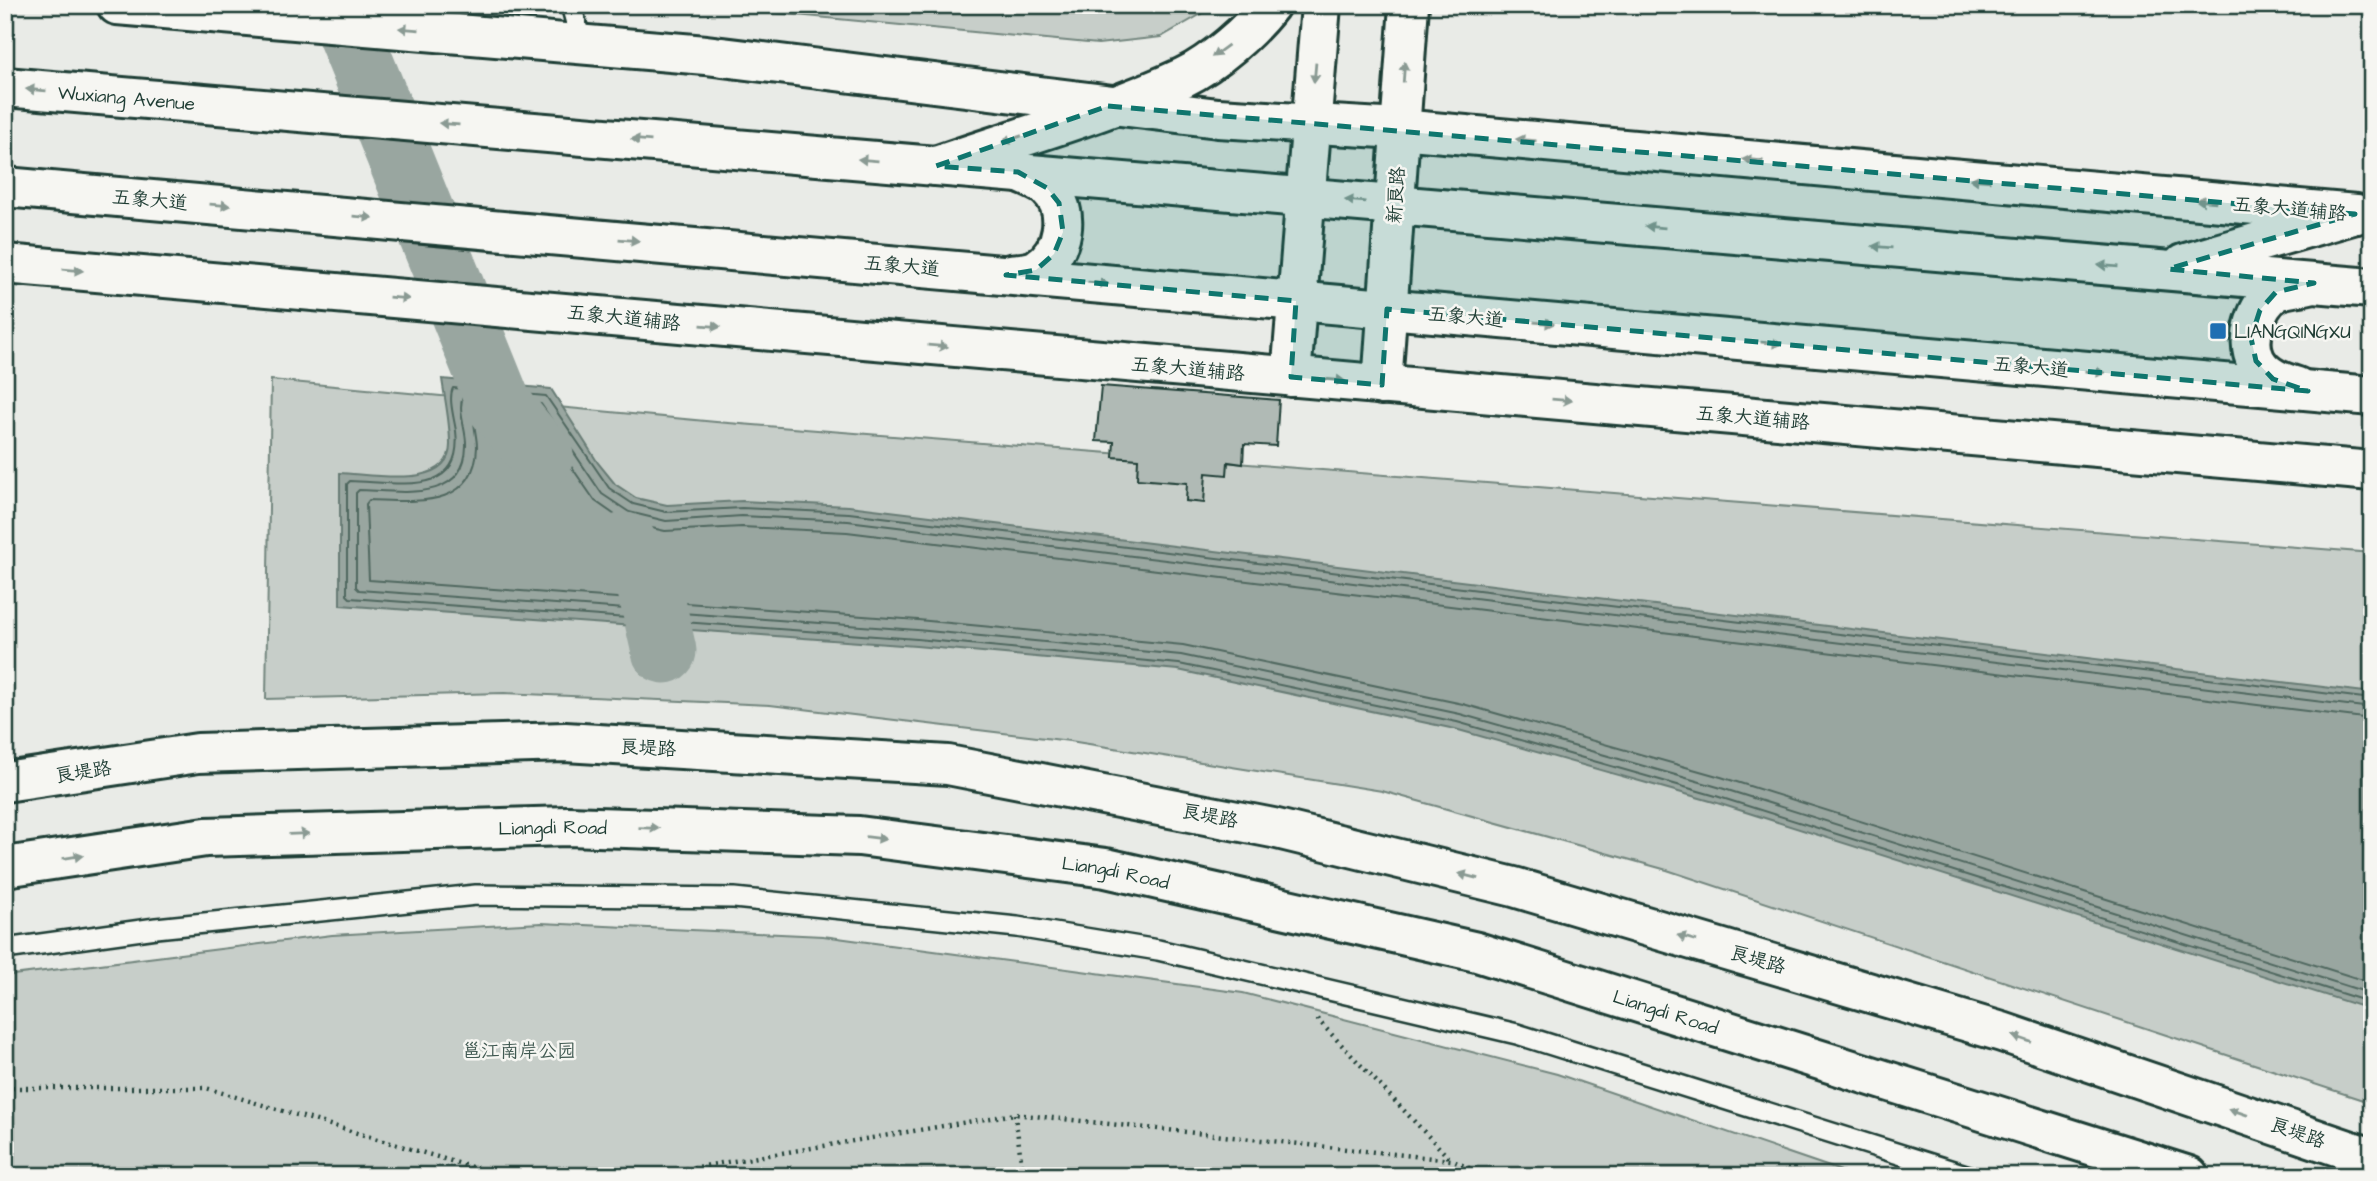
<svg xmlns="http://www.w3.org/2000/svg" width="2377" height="1181" viewBox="0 0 2377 1181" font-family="'Architects Daughter','LXGW WenKai TC',sans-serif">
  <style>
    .green { fill: #c7cec9; stroke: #73867e; stroke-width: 2 }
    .water { fill: #99a6a0; stroke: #687c75; stroke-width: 2 }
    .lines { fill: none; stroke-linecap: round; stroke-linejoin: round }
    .shore { stroke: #50675f; stroke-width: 2 }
    .river { stroke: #99a6a0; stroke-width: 65 }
    .building { fill: #b0bab5; stroke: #1f3d34; stroke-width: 2 }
    .lane-casing { stroke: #1f3d34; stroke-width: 24 }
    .secondary-casing { stroke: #1f3d34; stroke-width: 44 }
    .primary-casing { stroke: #1f3d34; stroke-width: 44 }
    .path { stroke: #1f3d34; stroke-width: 4.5; stroke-dasharray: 2 5; stroke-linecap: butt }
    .lane { stroke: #f6f6f2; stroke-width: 19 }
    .secondary { stroke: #f6f6f2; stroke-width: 38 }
    .primary { stroke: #f6f6f2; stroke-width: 38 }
    .oneway { fill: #8a9a93 }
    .marked { fill: #0f766e; fill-opacity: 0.2; stroke: #0f766e; stroke-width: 5; stroke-dasharray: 14 9; stroke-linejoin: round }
    .poi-dot { fill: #1f6fb2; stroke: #f6f6f2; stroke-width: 2.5 }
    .labels { text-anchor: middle; stroke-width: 5; stroke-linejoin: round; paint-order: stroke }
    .street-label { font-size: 19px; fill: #1f3d34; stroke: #f6f6f2 }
    .poi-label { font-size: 19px; fill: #1f3d34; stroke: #f6f6f2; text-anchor: start }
    .park-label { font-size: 19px; fill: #415a52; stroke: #f6f6f2 }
  </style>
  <rect width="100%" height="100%" fill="#e9ebe7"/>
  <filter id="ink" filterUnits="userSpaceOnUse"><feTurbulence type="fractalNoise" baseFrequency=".0143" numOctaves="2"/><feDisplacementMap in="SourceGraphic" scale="14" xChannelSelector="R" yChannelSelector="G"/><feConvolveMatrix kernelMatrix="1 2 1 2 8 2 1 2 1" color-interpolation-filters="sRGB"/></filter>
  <g filter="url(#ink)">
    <g class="green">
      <path d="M692,5H1217L1161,37L1098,44Z"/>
      <path d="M271,380L716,422L2372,553V1103L1667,870L1382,791L1070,741L770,705L504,693L266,699Z"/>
      <path d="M541,923L823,936L1243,993L1557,1074L1856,1176H5V976L332,935Z"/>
    </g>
    <path class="water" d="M442,379L551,389L598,463L615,484L636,498L667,505L742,501L849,506L2372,693V1010L1714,802L1455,729L1178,670L916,646L340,605V473C371,474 451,491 450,444C450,422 445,400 442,379Z"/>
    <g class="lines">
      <g class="shore">
        <path d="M2372,699L849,513L742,508L666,512L633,504L609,488L546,396L453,388C448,398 454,418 456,431C464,499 396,482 350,481L347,484V595L350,598L917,639L1179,664L1457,722L1716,796L2372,1003"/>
        <path d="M2372,708L848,521L742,516L666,521L629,512L602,494L541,404L463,397C457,411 467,431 466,446C465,504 398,491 359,490L356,493V587L359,590L917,630L1181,655L1460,714L1718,787L2372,994"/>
        <path d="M2372,719L847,532L742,527L665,531L625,522L595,501L535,414L475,409C471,420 477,434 477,447C475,510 413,501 369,500L366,504L369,580L918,620L1183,645L1463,704L1721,777L2372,983"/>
      </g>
      <g class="river">
        <path d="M338,5L500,406L541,456"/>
        <path d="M625,545L648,581L664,651"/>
      </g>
    </g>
    <path class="building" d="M1101,386L1279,400L1276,446L1244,444L1243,464L1228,462L1227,475L1206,473L1204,503L1186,501L1187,483L1137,479L1138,459L1113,457L1114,442L1096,441Z"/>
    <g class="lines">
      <defs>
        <g id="lane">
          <path d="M571,5L582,45"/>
          <path d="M5,949L156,928L476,895L734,898L1017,927L1158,950L1517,1034L1969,1176"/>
        </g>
        <g id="secondary">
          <path d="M117,5L706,55L1218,118L1399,129L2356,214"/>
          <path d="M936,166C1018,137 1105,114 1184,77C1213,63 1250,31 1270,5"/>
          <path d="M5,264L2372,471"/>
          <path d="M1291,377L1321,5"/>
          <path d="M1382,385L1409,5"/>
          <path d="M5,782L198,753L565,742L948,765L1273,828L1514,887L2002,1032L2372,1158"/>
          <path id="s1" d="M5,867L206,837L568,826L859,836L1106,868L1477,952L2189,1176"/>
        </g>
        <g id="primary">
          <path id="s2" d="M5,87L2372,288"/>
          <path d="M5,187L2372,396"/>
          <path d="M2183,264L2355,214"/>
          <path d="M1010,274C1018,273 1030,273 1037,269C1064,253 1072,210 1048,188C1040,181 1027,177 1018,172"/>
          <path d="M2297,387C2281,382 2265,377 2256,361C2245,341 2256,304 2276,292C2285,287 2299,287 2309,284"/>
        </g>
      </defs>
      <use href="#lane" class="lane-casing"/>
      <use href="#secondary" class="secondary-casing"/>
      <use href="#primary" class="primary-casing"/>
      <g class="path">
        <path d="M1317,1019L1451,1160"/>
        <path d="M5,1088H206L478,1169L610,1176"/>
        <path d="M1015,1114L1023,1176"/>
        <path d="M644,1176L1015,1114L1451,1160L1487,1176"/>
      </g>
      <use href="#lane" class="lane"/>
      <use href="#secondary" class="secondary"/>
      <use href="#primary" class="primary"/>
    </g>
    <defs><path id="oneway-solid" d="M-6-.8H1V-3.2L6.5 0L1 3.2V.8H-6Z" transform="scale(1.75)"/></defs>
    <g class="oneway">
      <use href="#oneway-solid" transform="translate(409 29) rotate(-175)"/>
      <use href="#oneway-solid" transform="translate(1220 51) rotate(144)"/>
      <use href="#oneway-solid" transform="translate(1404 72) rotate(-86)"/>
      <use href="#oneway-solid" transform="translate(1315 73) rotate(95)"/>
      <use href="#oneway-solid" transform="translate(36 90) rotate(-175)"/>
      <use href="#oneway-solid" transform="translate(449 124) rotate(-175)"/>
      <use href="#oneway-solid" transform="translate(1012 139) rotate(161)"/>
      <use href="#oneway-solid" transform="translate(641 140) rotate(-175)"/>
      <use href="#oneway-solid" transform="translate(1526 140) rotate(-175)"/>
      <use href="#oneway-solid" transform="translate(868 160) rotate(-175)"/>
      <use href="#oneway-solid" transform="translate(1753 160) rotate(-175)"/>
      <use href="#oneway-solid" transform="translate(1980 180) rotate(-175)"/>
      <use href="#oneway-solid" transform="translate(1355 201) rotate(-175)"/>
      <use href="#oneway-solid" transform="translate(2206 201) rotate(-175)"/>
      <use href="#oneway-solid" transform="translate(220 205) rotate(5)"/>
      <use href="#oneway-solid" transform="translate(363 217) rotate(5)"/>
      <use href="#oneway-solid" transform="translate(1655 227) rotate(-175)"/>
      <use href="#oneway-solid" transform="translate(629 240) rotate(5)"/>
      <use href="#oneway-solid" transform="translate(1882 247) rotate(-175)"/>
      <use href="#oneway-solid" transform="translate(2108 266) rotate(-175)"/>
      <use href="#oneway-solid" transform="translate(73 270) rotate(5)"/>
      <use href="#oneway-solid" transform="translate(1098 283) rotate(5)"/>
      <use href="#oneway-solid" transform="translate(399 298) rotate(5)"/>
      <use href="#oneway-solid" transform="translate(1544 323) rotate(5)"/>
      <use href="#oneway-solid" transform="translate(711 326) rotate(5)"/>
      <use href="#oneway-solid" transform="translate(1771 343) rotate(5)"/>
      <use href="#oneway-solid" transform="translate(938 346) rotate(5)"/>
      <use href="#oneway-solid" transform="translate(2095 372) rotate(5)"/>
      <use href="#oneway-solid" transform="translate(1335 380) rotate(5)"/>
      <use href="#oneway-solid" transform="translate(1562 400) rotate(5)"/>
      <use href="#oneway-solid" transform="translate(649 828) rotate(2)"/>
      <use href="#oneway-solid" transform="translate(299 834) rotate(-2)"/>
      <use href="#oneway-solid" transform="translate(876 838) rotate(7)"/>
      <use href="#oneway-solid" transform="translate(73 857) rotate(-9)"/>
      <use href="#oneway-solid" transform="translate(1468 876) rotate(-166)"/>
      <use href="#oneway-solid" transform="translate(1687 938) rotate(-164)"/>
      <use href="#oneway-solid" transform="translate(2022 1039) rotate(-161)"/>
      <use href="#oneway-solid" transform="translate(2238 1112) rotate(-161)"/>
    </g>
  </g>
  <path class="marked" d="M1108,106L2355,214L2168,269L2314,283L2276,292L2260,310L2251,338L2256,361L2273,379L2308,391L1387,309L1382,385L1291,377L1296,301L1006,275L1036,270L1054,254L1063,232L1059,203L1047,188L1018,172L936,166Z"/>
  <rect class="poi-dot" x="2209" y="322" width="18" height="18" rx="3.5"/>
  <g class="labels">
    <g class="street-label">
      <text dy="7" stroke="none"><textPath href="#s2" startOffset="122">Wuxiang Avenue</textPath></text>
      <text transform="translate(1395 195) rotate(-86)" y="7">新良路</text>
      <text transform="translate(150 199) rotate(5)" y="7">五象大道</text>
      <text transform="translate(2290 208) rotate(5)" y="7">五象大道辅路</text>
      <text transform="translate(902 265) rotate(5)" y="7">五象大道</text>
      <text transform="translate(1466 316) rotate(5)" y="7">五象大道</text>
      <text transform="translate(624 317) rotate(6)" y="7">五象大道辅路</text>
      <text transform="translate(2031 366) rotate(5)" y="7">五象大道</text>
      <text transform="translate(1188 368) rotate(5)" y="7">五象大道辅路</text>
      <text transform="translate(1753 417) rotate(5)" y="7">五象大道辅路</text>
      <text transform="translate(648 747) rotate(3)" y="7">良堤路</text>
      <text transform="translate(83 771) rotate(-9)" y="7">良堤路</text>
      <text transform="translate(1210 815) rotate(11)" y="7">良堤路</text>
      <text dy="7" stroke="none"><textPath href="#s1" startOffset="550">Liangdi Road</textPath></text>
      <text dy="7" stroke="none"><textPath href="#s1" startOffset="1116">Liangdi Road</textPath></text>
      <text transform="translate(1758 959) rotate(16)" y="7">良堤路</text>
      <text dy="7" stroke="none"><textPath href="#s1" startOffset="1684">Liangdi Road</textPath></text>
      <text transform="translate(2298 1132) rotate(19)" y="7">良堤路</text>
    </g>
    <g class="poi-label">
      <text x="2234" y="338">LIANGQINGXU</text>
    </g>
    <g class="park-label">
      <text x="519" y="1057">邕江南岸公园</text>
    </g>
  </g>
  <rect width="2377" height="1181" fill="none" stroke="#f6f6f2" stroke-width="28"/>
  <rect x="14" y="14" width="2349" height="1153" fill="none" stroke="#1f3d34" stroke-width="2.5" filter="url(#ink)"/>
</svg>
